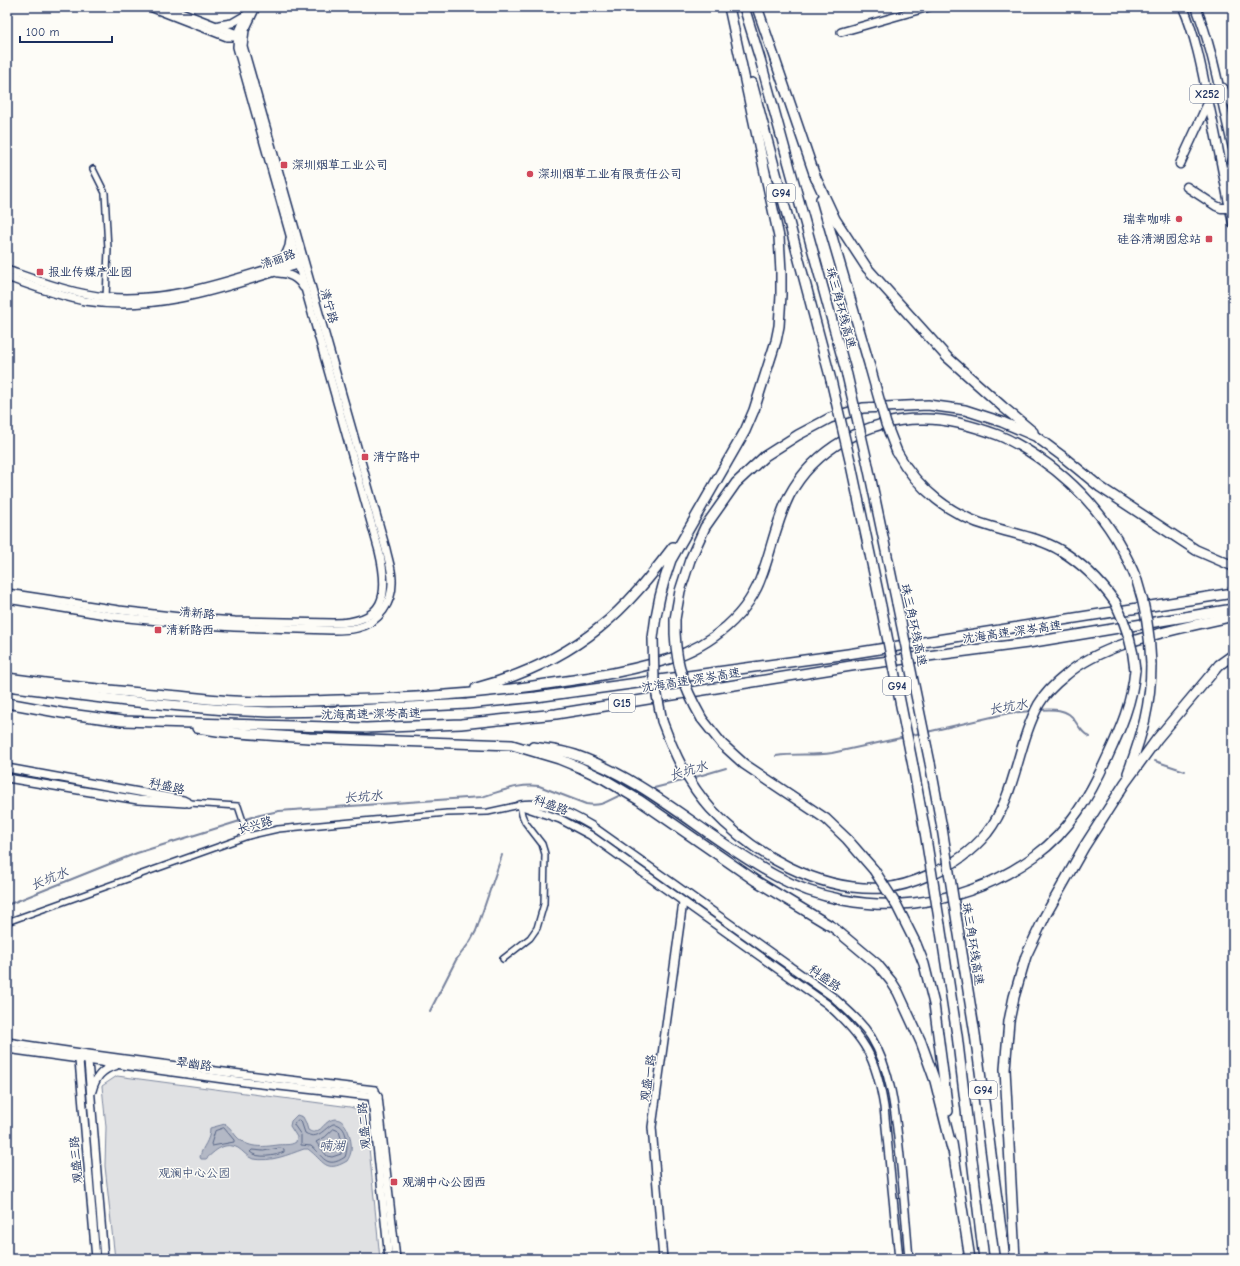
<svg xmlns="http://www.w3.org/2000/svg" width="1240" height="1266" viewBox="0 0 1240 1266" font-family="'Comic Neue','LXGW WenKai TC',sans-serif">
  <style>
    .green { fill: #e0e1e3; stroke: #7e88a0 }
    .water { fill: #b3b8c5; stroke: #76819c }
    .lines { fill: none; stroke-linecap: round; stroke-linejoin: round }
    .shore { stroke: #586687; stroke-width: 1 }
    .stream { stroke: #76819c; stroke-width: 2 }
    .street-casing { stroke: #1b2f5e; stroke-width: 8 }
    .secondary-casing { stroke: #1b2f5e; stroke-width: 10 }
    .primary-casing { stroke: #1b2f5e; stroke-width: 11 }
    .highway-casing { stroke: #1b2f5e; stroke-width: 12 }
    .street { stroke: #fdfcf7; stroke-width: 5 }
    .secondary { stroke: #fdfcf7; stroke-width: 7 }
    .primary { stroke: #fdfcf7; stroke-width: 8 }
    .highway { stroke: #fdfcf7; stroke-width: 9 }
    .highway-bridge-casing { stroke: #1b2f5e; stroke-width: 12; stroke-linecap: butt }
    .highway-bridge { stroke: #fdfcf7; stroke-width: 9 }
    .poi-dot { fill: #d1495b; stroke: #fdfcf7; stroke-width: 1.5 }
    .labels { text-anchor: middle; stroke-width: 3; stroke-linejoin: round; paint-order: stroke }
    .shield { fill: #fdfcf7; stroke: #5f6c8c; stroke-width: 1 }
    .shield-label { font-size: 11px; font-weight: bold; fill: #1b2f5e }
    .poi-label { font-size: 12px; fill: #1b2f5e; stroke: #fdfcf7; text-anchor: start }
    .street-label { font-size: 12px; fill: #1b2f5e; stroke: #fdfcf7 }
    .park-label { font-size: 12px; fill: #4c5c7f; stroke: #fdfcf7 }
    .water-label { font-size: 13px; font-style: italic; fill: #49587d; stroke: #fdfcf7 }
  </style>
  <rect width="100%" height="100%" fill="#fdfcf7"/>
  <filter id="ink" filterUnits="userSpaceOnUse"><feTurbulence type="fractalNoise" baseFrequency=".025" numOctaves="2"/><feDisplacementMap in="SourceGraphic" scale="8" xChannelSelector="R" yChannelSelector="G"/><feConvolveMatrix kernelMatrix="1 2 1 2 8 2 1 2 1" color-interpolation-filters="sRGB"/></filter>
  <g filter="url(#ink)">
    <path class="green" d="M117,1076L350,1107L360,1110L366,1117L380,1259H115L105,1166L106,1127L102,1086Z"/>
    <path class="water" d="M297,1115L303,1117L306,1123L308,1130C311,1132 314,1133 317,1131C322,1129 324,1124 329,1121C343,1113 350,1132 351,1143C352,1149 351,1155 347,1161C325,1174 324,1161 308,1149H304C287,1155 272,1162 253,1159C247,1157 243,1151 238,1148C224,1141 215,1151 206,1159H201L200,1157C202,1146 210,1142 210,1128L225,1124C230,1127 232,1131 236,1136C248,1149 262,1147 278,1145C284,1144 290,1146 296,1142L297,1137L290,1126L291,1121Z"/>
    <g class="lines">
      <g class="shore">
        <path d="M298,1120L301,1121L305,1133C318,1141 323,1129 333,1124C348,1123 349,1147 345,1157C326,1170 323,1156 311,1146L301,1145V1135L294,1125Z"/>
        <path d="M224,1128L234,1140V1142L212,1146L211,1144L215,1131Z"/>
        <path d="M334,1129L339,1131L342,1142L341,1154L332,1157L327,1156L316,1142L325,1137Z"/>
        <path d="M280,1148L284,1149V1152C276,1156 257,1159 250,1152L252,1150L263,1151Z"/>
      </g>
      <g class="stream">
        <path d="M1038,710C1052,709 1068,708 1075,721C1080,728 1082,733 1090,737"/>
        <path d="M927,732L1009,713L1032,711"/>
        <path d="M909,736L920,733"/>
        <path d="M776,756C795,753 813,756 832,753L905,737"/>
        <path d="M1155,761L1185,771"/>
        <path d="M692,778L726,768"/>
        <path d="M650,789L686,780"/>
        <path d="M632,793L641,791"/>
        <path d="M7,905L137,853L256,816L279,811L307,809L481,797C500,792 519,783 539,786L586,804C606,807 607,799 624,794"/>
        <path d="M430,1011L456,960L470,942L476,931L502,855"/>
      </g>
      <defs>
        <g id="street">
          <path d="M93,169L105,193L108,249L106,298"/>
          <path d="M189,803L238,806L248,836"/>
          <path d="M7,922L248,836L278,829L447,813L488,812L520,805L522,815L525,822L542,844L545,854L544,904L537,928L530,938L503,959"/>
        </g>
        <g id="secondary">
          <path d="M150,7L227,37H241"/>
          <path d="M168,7L242,36"/>
          <path d="M219,25L232,23L244,16"/>
          <path d="M841,32L929,7"/>
          <path d="M276,264C284,259 290,249 290,239"/>
          <path d="M7,270C39,281 73,294 107,297C173,303 235,278 297,260H300"/>
          <path d="M278,273C288,273 298,278 303,287"/>
          <path d="M7,277C32,286 58,296 85,301C159,313 229,286 298,265L301,263"/>
          <path d="M7,593L119,610L180,617L235,621L333,623C385,623 390,596 379,551L237,47L238,34L250,7"/>
          <path d="M7,599L118,617L179,623L234,627L332,630C341,630 349,630 357,628C379,623 393,602 392,580C392,569 388,559 386,549L243,46L245,30L256,7"/>
          <path d="M7,768L183,800L189,803"/>
          <path d="M7,778L138,800L185,803"/>
          <path d="M520,805C546,801 570,813 592,826L833,997C846,1009 861,1021 871,1037C891,1070 895,1109 899,1147C903,1184 906,1222 909,1259"/>
          <path d="M522,806L560,819L590,835L827,1004C865,1038 876,1057 884,1107L899,1259"/>
          <path d="M7,1042C129,1061 252,1076 375,1090"/>
          <path d="M7,1049L252,1083L378,1097"/>
          <path d="M86,1059L88,1061L104,1259"/>
          <path d="M79,1060L96,1259"/>
          <path d="M92,1091C95,1078 102,1069 115,1066"/>
          <path d="M373,1093L372,1096L373,1107L389,1259"/>
          <path d="M377,1094L378,1097L396,1259"/>
          <path d="M663,1259L652,1127L683,902"/>
        </g>
        <g id="primary">
          <path d="M1183,7C1195,35 1201,65 1207,95C1217,138 1224,181 1233,223"/>
          <path d="M1196,7C1214,52 1221,101 1233,148"/>
          <path d="M1223,88L1229,100L1233,104"/>
          <path d="M1180,164L1209,101"/>
          <path d="M1226,182L1233,160"/>
          <path d="M1187,187L1216,206L1221,208H1230"/>
        </g>
        <g id="highway">
          <path d="M744,7L760,59L847,375"/>
          <path d="M757,7L816,179"/>
          <path d="M752,83L831,380"/>
          <path d="M814,174L835,219L867,268L947,357L1003,407L1033,432"/>
          <path d="M821,199L870,367"/>
          <path d="M897,452C917,489 951,516 992,527C1015,534 1039,538 1060,550C1083,564 1100,581 1115,602"/>
          <path d="M867,461L897,603"/>
          <path d="M851,465L881,606"/>
          <path d="M675,619L680,591L690,560L705,527L736,483L765,456L798,435L830,418L863,408L928,405L965,410L1002,422L1035,436L1062,456L1100,487L1196,550L1233,566"/>
          <path d="M653,638C656,610 661,587 671,560L745,431L754,410L776,341L779,326L781,295V272L779,237L729,7"/>
          <path d="M7,678C64,686 122,692 179,696C197,698 215,700 233,701C268,703 304,701 339,700C399,699 459,695 519,688C569,681 620,674 669,659C712,645 749,615 763,572C772,547 777,520 789,496C814,449 868,419 921,419C947,418 974,426 998,435C1013,441 1026,449 1039,458C1084,489 1117,530 1137,581"/>
          <path d="M7,686L126,701L225,710L269,712L336,711L467,704L536,697L848,654L1233,593"/>
          <path d="M476,688C521,676 563,657 599,628C627,606 651,576 673,547"/>
          <path d="M7,703L62,713L122,721L366,728L461,724L556,714L851,666L1028,643L1233,609"/>
          <path d="M702,719L722,744L744,764L826,819L847,839L874,870"/>
          <path d="M662,721C674,753 688,784 711,809C754,855 819,892 883,888C900,887 916,881 931,874C953,865 972,851 987,833C1016,796 1017,744 1039,704C1046,692 1056,683 1066,675C1106,640 1182,629 1233,616"/>
          <path d="M197,728L224,732L309,738L512,745L559,759L581,768L604,779L639,800L756,881L834,928L877,964L891,981L898,992L921,1042L935,1081L952,1149"/>
          <path d="M533,747C547,749 561,750 575,755C650,781 707,839 776,876C817,899 868,908 914,903C959,898 999,882 1035,856C1070,831 1090,795 1107,758C1121,728 1132,703 1135,670"/>
          <path d="M930,763L942,828"/>
          <path d="M913,766L925,832"/>
          <path d="M1128,773C1142,735 1151,705 1151,664"/>
          <path d="M957,922L975,1034L1005,1259"/>
          <path d="M940,925L957,1035L984,1259"/>
          <path d="M916,944L924,964L934,1004L948,1111"/>
          <path d="M952,1143L970,1259"/>
          <path d="M1015,1259L1005,1069L1009,1021L1014,997L1026,956L1045,916L1084,847L1125,783L1157,739L1219,665L1233,655"/>
        </g>
      </defs>
      <use href="#street" class="street-casing"/>
      <use href="#secondary" class="secondary-casing"/>
      <use href="#primary" class="primary-casing"/>
      <use href="#highway" class="highway-casing"/>
      <use href="#street" class="street"/>
      <use href="#secondary" class="secondary"/>
      <use href="#primary" class="primary"/>
      <use href="#highway" class="highway"/>
      <defs>
        <g id="highway-bridge">
          <path d="M870,367L886,424L897,452"/>
          <path d="M847,375L867,461"/>
          <path d="M831,380L851,465"/>
          <path d="M1137,581C1146,608 1150,635 1151,664"/>
          <path d="M1115,602C1126,624 1133,645 1135,670"/>
          <path d="M897,603L930,763"/>
          <path d="M881,606L913,766"/>
          <path d="M675,619C674,660 682,684 702,719"/>
          <path d="M653,638L654,680L662,721"/>
          <path d="M942,828L957,922"/>
          <path d="M925,832L940,925"/>
          <path d="M874,870L897,906L916,944"/>
        </g>
      </defs>
      <use href="#highway-bridge" class="highway-bridge-casing"/>
      <use href="#highway-bridge" class="highway-bridge"/>
    </g>
  </g>
  <g class="poi-dot">
    <rect x="280" y="161" width="8" height="8" rx="2"/>
    <circle cx="530" cy="174" r="4"/>
    <circle cx="1179" cy="219" r="4"/>
    <rect x="1205" y="235" width="8" height="8" rx="2"/>
    <rect x="36" y="268" width="8" height="8" rx="2"/>
    <rect x="361" y="453" width="8" height="8" rx="2"/>
    <rect x="154" y="626" width="8" height="8" rx="2"/>
    <rect x="390" y="1178" width="8" height="8" rx="2"/>
  </g>
  <g class="labels">
    <g class="shield">
      <rect x="1190" y="85" width="34" height="18" rx="3"/>
      <rect x="767" y="184" width="28" height="18" rx="3"/>
      <rect x="883" y="677" width="28" height="18" rx="3"/>
      <rect x="609" y="694" width="26" height="18" rx="3"/>
      <rect x="969" y="1081" width="28" height="18" rx="3"/>
    </g>
    <g class="shield-label">
      <text x="1207" y="98">X252</text>
      <text x="781" y="197">G94</text>
      <text x="897" y="690">G94</text>
      <text x="622" y="707">G15</text>
      <text x="983" y="1094">G94</text>
    </g>
    <g class="poi-label">
      <text x="292" y="169">深圳烟草工业公司</text>
      <text x="538" y="178">深圳烟草工业有限责任公司</text>
      <text x="1171" y="223" text-anchor="end">瑞幸咖啡</text>
      <text x="1201" y="243" text-anchor="end">硅谷清湖园总站</text>
      <text x="48" y="276">报业传媒产业园</text>
      <text x="373" y="461">清宁路中</text>
      <text x="166" y="634">清新路西</text>
      <text x="402" y="1186">观湖中心公园西</text>
    </g>
    <g class="street-label">
      <text transform="translate(278 259) rotate(-19)" y="4">清丽路</text>
      <text transform="translate(329 306) rotate(74)" y="4">清宁路</text>
      <text transform="translate(841 308) rotate(75)" y="4">珠三角环线高速</text>
      <text transform="translate(197 613) rotate(5)" y="4">清新路</text>
      <text transform="translate(914 625) rotate(78)" y="4">珠三角环线高速</text>
      <text transform="translate(1012 632) rotate(-8)" y="4">沈海高速 深岑高速</text>
      <text transform="translate(691 680) rotate(-9)" y="4">沈海高速 深岑高速</text>
      <text transform="translate(371 714) rotate(-1)" y="4">沈海高速 深岑高速</text>
      <text transform="translate(167 786) rotate(13)" y="4">科盛路</text>
      <text transform="translate(551 805) rotate(20)" y="4">科盛路</text>
      <text transform="translate(255 825) rotate(-15)" y="4">长兴路</text>
      <text transform="translate(973 944) rotate(81)" y="4">珠三角环线高速</text>
      <text transform="translate(825 978) rotate(36)" y="4">科盛路</text>
      <text transform="translate(194 1064) rotate(8)" y="4">翠幽路</text>
      <text transform="translate(648 1078) rotate(-82)" y="4">观盛一路</text>
      <text transform="translate(364 1126) rotate(-95)" y="4">观盛二路</text>
      <text transform="translate(76 1160) rotate(-95)" y="4">观盛三路</text>
    </g>
    <g class="park-label">
      <text x="194" y="1177">观澜中心公园</text>
    </g>
    <g class="water-label">
      <text transform="translate(1008 706) rotate(-9)" y="5">长坑水</text>
      <text transform="translate(688 770) rotate(-16)" y="5">长坑水</text>
      <text transform="translate(363 796) rotate(-4)" y="5">长坑水</text>
      <text transform="translate(49 878) rotate(-22)" y="5">长坑水</text>
      <text x="332" y="1150">喃湖</text>
    </g>
  </g>
  <rect width="1240" height="1266" fill="none" stroke="#fdfcf7" stroke-width="24"/>
  <rect x="12" y="12" width="1216" height="1242" fill="none" stroke="#1b2f5e" stroke-width="1.5" filter="url(#ink)"/>
  <path d="M20 36v6h92v-6" fill="none" stroke="#1b2f5e" stroke-width="2"/>
  <text x="26" y="36" font-size="12" fill="#1b2f5e" stroke="#fdfcf7" stroke-width="3" paint-order="stroke">100 m</text>
</svg>
